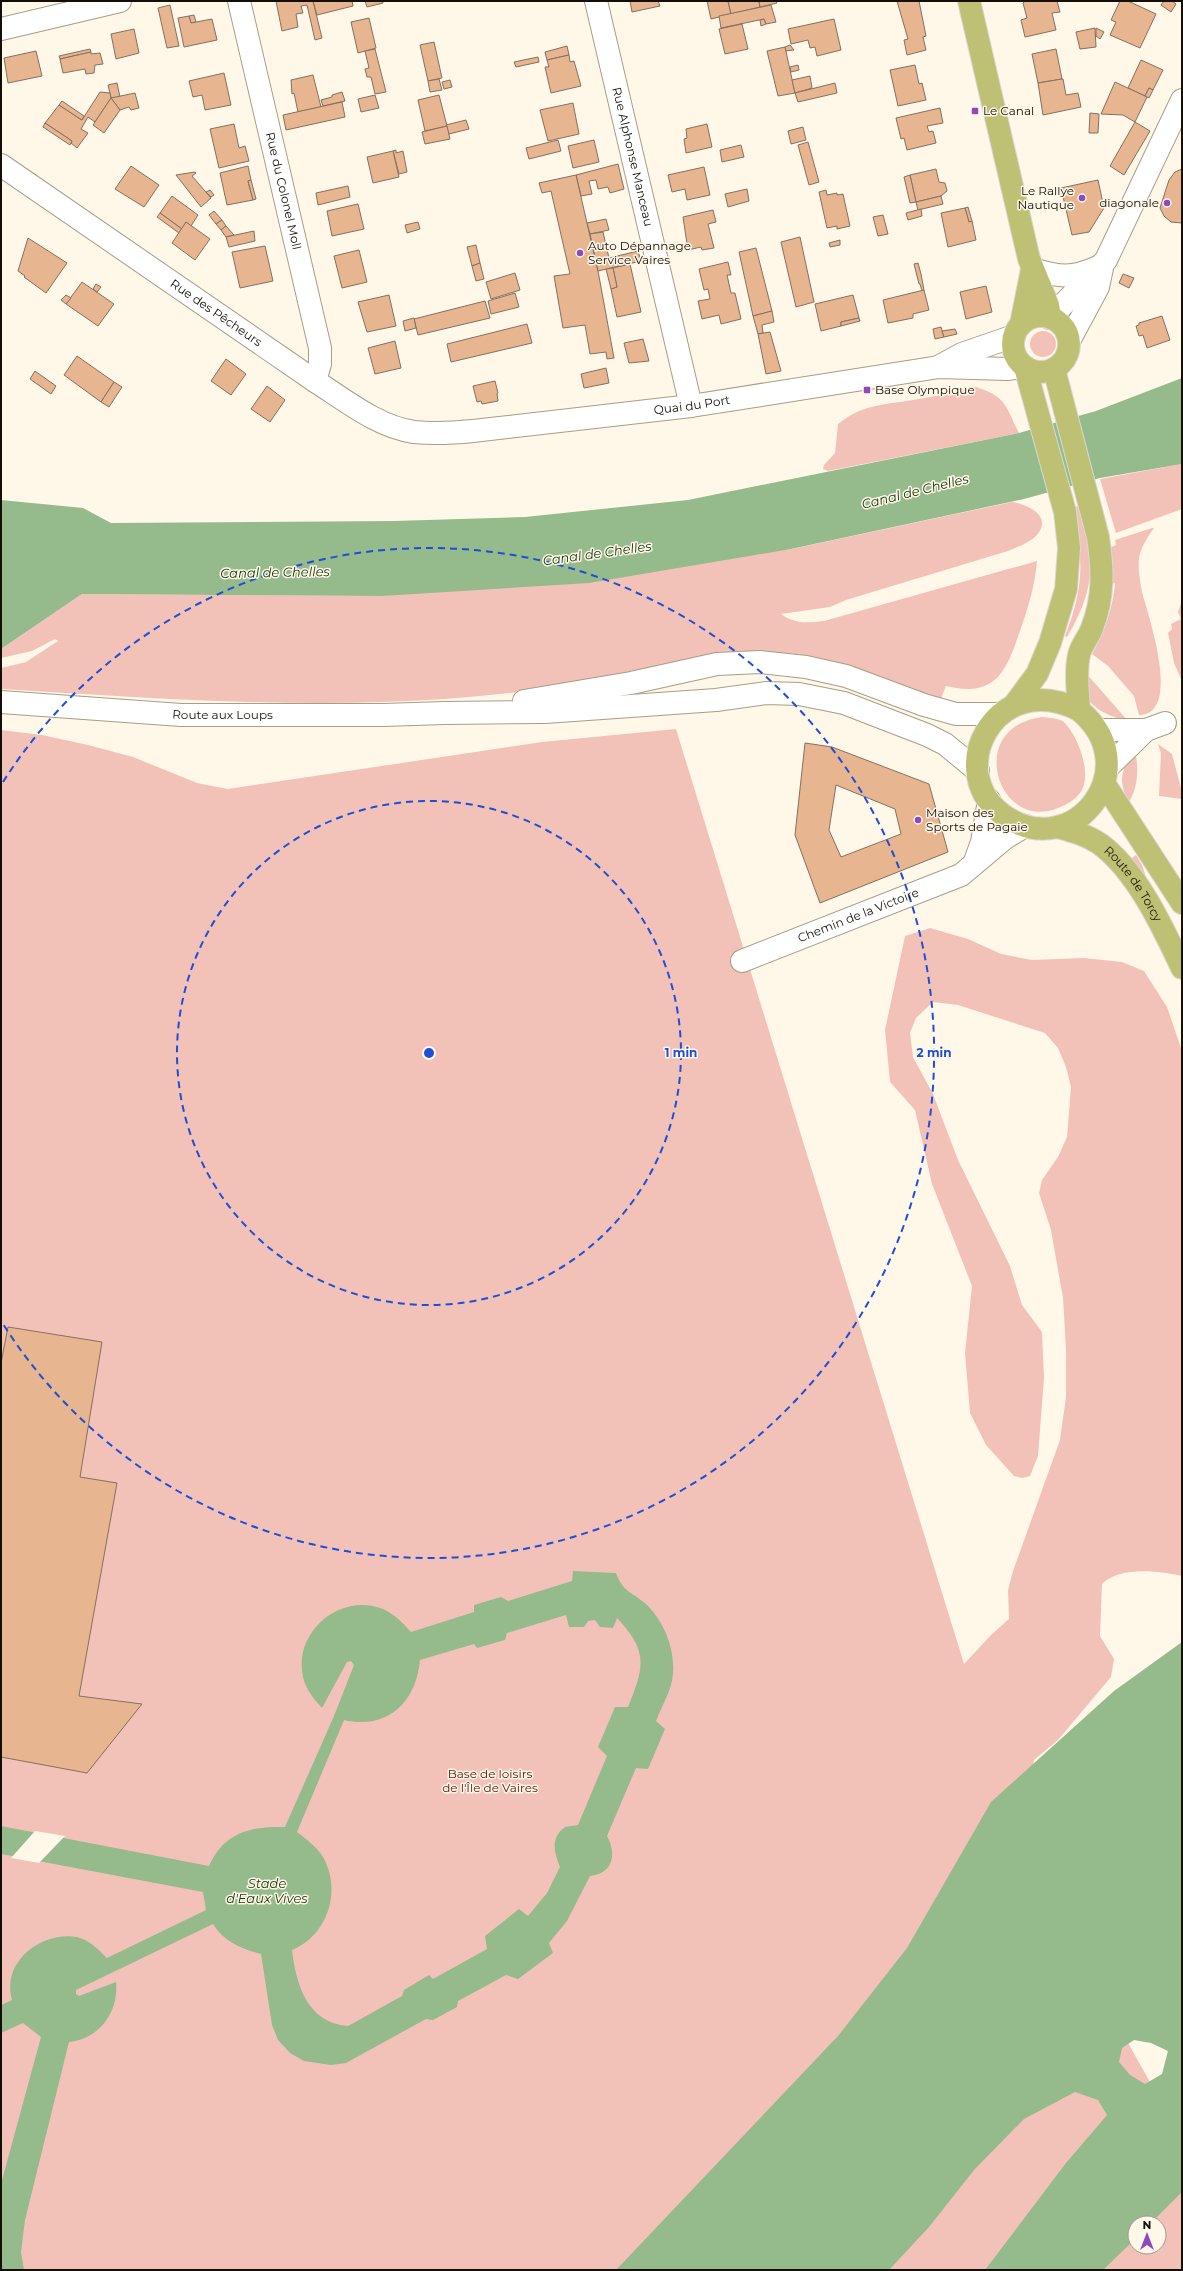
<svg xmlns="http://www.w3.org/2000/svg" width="1183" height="2271" viewBox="0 0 1183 2271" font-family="Montserrat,sans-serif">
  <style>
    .green { fill: #f2c2b9; fill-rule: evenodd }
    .water { fill: #95ba8b; fill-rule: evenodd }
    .pier { fill: #fff7e8 }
    .building { fill: #e7b590; stroke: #857060; fill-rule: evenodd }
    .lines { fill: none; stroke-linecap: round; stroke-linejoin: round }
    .minor-casing { stroke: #a89d86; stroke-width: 24 }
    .major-casing { stroke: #d9d9d7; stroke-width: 24 }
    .minor { stroke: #fff; stroke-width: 22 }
    .major { stroke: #bec174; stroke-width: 22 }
    .ring { fill: none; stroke: #1d4ed8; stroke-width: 2; stroke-dasharray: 7 5 }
    .poi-dot { fill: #9048ba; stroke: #fff7e8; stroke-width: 1.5 }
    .labels { text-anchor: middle; stroke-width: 3; stroke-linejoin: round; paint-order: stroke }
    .poi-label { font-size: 12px; fill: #130f07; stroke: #fff7e8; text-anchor: start }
    .street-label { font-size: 12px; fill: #130f07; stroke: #fff7e8 }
    .park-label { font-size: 12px; fill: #5a1107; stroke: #fff7e8 }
    .water-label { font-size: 13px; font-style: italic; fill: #123605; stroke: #fff7e8 }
    .centre { fill: #1d4ed8; stroke: #fff7e8; stroke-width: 2 }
    .ring-label { font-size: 12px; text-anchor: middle; font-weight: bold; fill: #1d4ed8; stroke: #fff7e8; stroke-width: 3; stroke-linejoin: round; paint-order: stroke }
  </style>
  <rect width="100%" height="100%" fill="#fff7e8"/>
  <g class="green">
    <circle cx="1043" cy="344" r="13"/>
    <path d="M976,387C1006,396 1006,407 1019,433L828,471L823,469L824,465L835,453L838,424C863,404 883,405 913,400C934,397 955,391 976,387Z"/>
    <path d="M1182,464V509L1116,533L1100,479Z"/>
    <path d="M1012,502C1028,504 1054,517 1036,536C1029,543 1017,547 1008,551L846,600L830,607L781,614C795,624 807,623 824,621L1037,561C1035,586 1028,608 1020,631C1006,672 996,698 946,686L940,701C894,685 843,660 795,654C751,649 693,665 649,673C581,685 513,694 445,699C297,709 149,698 1,689V668L26,662L58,641L55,639L32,651L1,658V649L82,594L382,596L792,549Z"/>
    <path d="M1083,505C1095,557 1096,589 1067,637L1065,636C1084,588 1085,557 1070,508Z"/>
    <path d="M1152,528H1154C1147,538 1141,547 1139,558C1138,569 1140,581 1142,592C1148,615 1183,715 1139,715L1134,696L1108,666L1092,654C1104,631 1113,609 1115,583L1112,584L1107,549L1116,545L1115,540Z"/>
    <path d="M1182,600V681L1174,663L1168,633L1172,629L1171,624L1181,619L1178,612Z"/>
    <path d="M1085,672L1128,721C1114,718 1088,709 1085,691C1084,685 1085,678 1085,672Z"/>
    <path d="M1042,717C1050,718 1060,718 1065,723C1079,738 1093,776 1080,793C1075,800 1066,805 1058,808C999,833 963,728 1042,717Z"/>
    <path d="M676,729L964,1664L991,1635L1009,1619L1008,1590L1013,1571L1060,1440L1066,1397V1349L1063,1298L1051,1230L1039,1193L1042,1180L1058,1157L1067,1137L1071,1087L1066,1067L1058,1048L1045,1033L958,1005L933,1002L916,1018L910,1033L913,1057L933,1094L958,1160L1010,1266L1022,1305L1042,1332L1044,1378L1038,1456L1030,1476L1022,1478L1014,1476L986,1445L970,1413L965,1353L972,1286L932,1184L915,1110L890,1082L885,1030L905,936L930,928L968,939L1001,954L1032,960L1084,958L1122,962L1144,971L1167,1007L1182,1051V1576C1159,1571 1120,1566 1102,1584L1100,1636L1114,1659L1111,1677L1058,1740L1034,1760L1024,1858L1182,2139V2270H1V730L42,735L88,745L133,757L197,783L228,789L542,742ZM1135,2223H1159V2247H1135Z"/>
    <path d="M1158,744L1172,754L1182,792V799L1159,796L1161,753Z"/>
    <path d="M1135,752C1139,768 1138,787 1129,802C1118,783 1120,768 1135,752Z"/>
    <path d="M1136,855L1142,865L1149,886L1128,861Z"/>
  </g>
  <g class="water">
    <path d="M1182,378V464L1100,478L1024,499L791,549L589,583L382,596L82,594L1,649V500L83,508L111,523L394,521L525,517L688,500L1019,433L1096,411Z"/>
    <path d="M573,1571L616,1573C623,1593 633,1592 647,1605C666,1624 677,1654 672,1681C669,1694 661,1708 656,1721L665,1729L648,1769L636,1768L607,1836C617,1854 613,1874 590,1876L567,1921L549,1943L553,1953L518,1979L506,1975L458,2001L457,2007L433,2020L426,2019L346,2063L331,2065L304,2061L290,2053L278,2040L272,2025L261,1954C242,1949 224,1942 213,1924L76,1990V1994L79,1996L116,1982C119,2012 99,2039 69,2042L25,2220L21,2252L24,2270H1V2184L41,2037L23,2023L1,2033V2005L12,2000C1,1961 42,1931 77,1937C89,1940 98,1949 107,1958L206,1910L203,1892L1,1854V1826L209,1866C224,1832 251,1826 285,1827L334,1716L354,1665L351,1661L347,1662L322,1708C314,1699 306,1690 303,1677C293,1632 340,1592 383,1609C394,1614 403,1623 411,1632L474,1612V1605L501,1597L508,1601L572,1581ZM566,1615L569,1627H584L588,1621L595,1620L600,1627L613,1628L617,1618C649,1652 644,1667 628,1707H615L598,1747L607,1756L578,1825L565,1827C550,1838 554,1852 560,1867L547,1893L528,1916L519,1909L485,1936L487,1949L433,1979L429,1975L404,1990L402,1996L348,2026C307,2023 296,1984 292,1950C328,1935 342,1890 323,1857C317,1847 306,1839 297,1832L344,1720C387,1730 416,1703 420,1660L474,1644L477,1648L505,1640L507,1633Z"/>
    <path d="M1182,1642V2192L1151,2223H1135V2239L1103,2270H985L1066,2163L1107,2115L1098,2100L1075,2092L1024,2119L974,2170L929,2227L889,2270H616L838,2036L907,1948L991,1802L1114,1691ZM1134,2040L1151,2043L1168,2051L1162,2074L1145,2084L1130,2075L1119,2062L1122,2048Z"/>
  </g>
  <path class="pier" d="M35,1831L65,1836L39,1863L11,1858Z"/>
  <g class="building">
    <path d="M276,1H313L322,38L315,40L307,5L301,6L303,13L296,14L298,27L282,31Z"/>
    <path d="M313,1H352L353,6L317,15Z"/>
    <path d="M365,1H383V3L367,7Z"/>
    <path d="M630,1H658L660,6L632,12Z"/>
    <path d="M707,1H728L731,14L711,19Z"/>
    <path d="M728,1H759L760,7L731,14Z"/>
    <path d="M759,1H776L777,3L760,7Z"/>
    <path d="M897,1H919L926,36L923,37L926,50L907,55L904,40L908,39Z"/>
    <path d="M1025,1H1057L1060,12L1052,13L1056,30L1025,37L1021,20L1027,18L1023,3Z"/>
    <path d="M1120,1H1128L1156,14L1140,48L1110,35L1116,22L1111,20Z"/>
    <path d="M1164,1H1172L1176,4L1171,12L1161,5Z"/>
    <path d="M170,5L179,46L167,48L158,8Z"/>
    <path d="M771,5L776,22L766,24L764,19L721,28L719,16Z"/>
    <path d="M194,15L196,22L191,23L189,16Z"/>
    <path d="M189,16L191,23L212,19L217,40L184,47L178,18Z"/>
    <path d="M369,18L376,48L358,53L351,22Z"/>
    <path d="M764,19L766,24L761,26L760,20Z"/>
    <path d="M834,19L841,50L817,56L815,47L810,48L808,40L791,44L788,29Z"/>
    <path d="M742,24L748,49L725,54L719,29Z"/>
    <path d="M1095,28L1096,47L1080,49L1076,32Z"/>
    <path d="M1096,28L1104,32L1100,39L1096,36Z"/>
    <path d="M134,29L139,53L116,59L111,34Z"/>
    <path d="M434,42L442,78L428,81L420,45Z"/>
    <path d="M790,45L794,50L785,51V47Z"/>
    <path d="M567,46L569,55L547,60L545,52Z"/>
    <path d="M785,47L795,93L778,96L767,51Z"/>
    <path d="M90,49L91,52L60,59L59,56Z"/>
    <path d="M375,49L386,92L375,94L371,77H367L365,69L369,68L365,51Z"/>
    <path d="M1056,49L1062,79L1038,83L1032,54Z"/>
    <path d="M36,51L42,76L8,83L4,58Z"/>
    <path d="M91,52V54L100,53L103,64L95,65L94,73L86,74L85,69L63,73L60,59Z"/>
    <path d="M569,55L570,62L574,61L581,86L551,93L545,67H549L547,60Z"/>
    <path d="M538,57L539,62L516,67L514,62Z"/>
    <path d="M1141,60L1163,70L1153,90L1149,88L1145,96L1128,88Z"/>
    <path d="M798,65L799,70L791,72L790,67Z"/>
    <path d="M915,65L919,84L922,83L926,100L898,106L890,70Z"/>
    <path d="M224,73L231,105L205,110L202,95L193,97L189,81Z"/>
    <path d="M313,75L321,107L298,112L294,93L292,94L291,80Z"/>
    <path d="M810,76L812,88L795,93L792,80Z"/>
    <path d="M439,79L442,90L430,92L428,81Z"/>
    <path d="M1062,79H1063L1066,95L1078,93L1081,107L1043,115L1038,83Z"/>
    <path d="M450,80L452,87L444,89L442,82Z"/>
    <path d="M1115,82L1147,97L1135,122L1123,115L1101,114Z"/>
    <path d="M117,83L120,97L111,98L108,85Z"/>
    <path d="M835,83L837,93L798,102L795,93Z"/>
    <path d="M1149,88L1153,90L1149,98L1145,96Z"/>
    <path d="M100,92L110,93L111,98L95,122L88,117L81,129L88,133L77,148L71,143L72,141L45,123L59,105L82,120Z"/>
    <path d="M342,92L345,101L323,106L321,100L332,97V95Z"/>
    <path d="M135,93L139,108L131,110L129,107L120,110L111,98Z"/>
    <path d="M375,95L379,108L361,112L358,99Z"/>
    <path d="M439,95L447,126L425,131L418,100Z"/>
    <path d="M111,98L120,110L104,133L93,125Z"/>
    <path d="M62,101L84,116L82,120L59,105Z"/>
    <path d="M342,102L345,117L286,130L283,115Z"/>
    <path d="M573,103L579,134L548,141L540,110Z"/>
    <path d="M940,108L943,123L927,126L929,132L933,131L936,143L907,150L904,138L901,139L896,118Z"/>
    <path d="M1090,113L1099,114L1098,133H1089Z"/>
    <path d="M466,120L469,129L449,134L446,125Z"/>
    <path d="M1135,122L1150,131L1124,175L1110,166Z"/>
    <path d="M45,123L72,141L70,145L43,127Z"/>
    <path d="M234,124L239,148L245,146L249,161L219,168L210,129Z"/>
    <path d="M707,124L712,147L686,153L684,139L687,138L686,129Z"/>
    <path d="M447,126L450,139L425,144L422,132Z"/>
    <path d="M803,127L806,140L791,144L788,131Z"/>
    <path d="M558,140L561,151L529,159L526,148Z"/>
    <path d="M594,140L599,162L573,168L568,146Z"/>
    <path d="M808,142L819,182L809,185L798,145Z"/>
    <path d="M741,145L744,157L722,162L720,150Z"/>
    <path d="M396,150V153L403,151L407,172L399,174L393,151Z"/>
    <path d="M393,151L399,177L373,183L367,157Z"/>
    <path d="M618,164L624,189L610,193L608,187L598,189L596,180L589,181L592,194L581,196L576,175Z"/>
    <path d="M131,166L159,185L144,207L115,189Z"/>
    <path d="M248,166L251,180L248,181L253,200L227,205L220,173Z"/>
    <path d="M704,167L710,195L687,200L685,189L672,192L668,175Z"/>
    <path d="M936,169L939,182L945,183L947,191L941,196L916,202L910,175Z"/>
    <path d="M1182,169V223L1171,222L1164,216L1160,208L1169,180L1175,172Z"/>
    <path d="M195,172L196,173L192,176L211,198L201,207L176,175Z"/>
    <path d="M576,175L598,271L614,358L607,359L606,352L590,354L585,325L563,328L554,276L570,274L551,191L542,193L539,183Z"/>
    <path d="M910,175L916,202L910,203L904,177Z"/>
    <path d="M251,180L256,199L253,200L248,181Z"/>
    <path d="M1098,180L1104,208L1089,232L1072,235L1061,188Z"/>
    <path d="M348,186L350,197L318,205L316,193Z"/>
    <path d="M747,189L749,201L728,207L725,194Z"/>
    <path d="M210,190L214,195L211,197L206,192Z"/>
    <path d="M826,190L827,195L837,193V195L843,194L850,226L837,229V226L827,228L819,192Z"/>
    <path d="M172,196L198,215L191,226L186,222L182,229L160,213Z"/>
    <path d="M941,196L943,204L918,210L916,202Z"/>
    <path d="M358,204L364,229L332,236L327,211Z"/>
    <path d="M968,207L972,221L969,222L965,208Z"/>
    <path d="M965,208L969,222L972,221L976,240L948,247L941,213Z"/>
    <path d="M921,209L922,216L908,220L906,213Z"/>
    <path d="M713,210L716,222L708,224L714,248L702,250L701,247L688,250L683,217Z"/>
    <path d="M214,211L222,220L216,224L209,215Z"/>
    <path d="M160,213L182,229L179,233L157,217Z"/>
    <path d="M883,215L888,234L878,236L873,217Z"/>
    <path d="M606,219L609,230L590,234L587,223Z"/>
    <path d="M222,220L226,226L221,230L216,224Z"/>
    <path d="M186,222L210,239L195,260L172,243Z"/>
    <path d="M418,222L420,229L407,233L405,225Z"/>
    <path d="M226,226L234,235L226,237L221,230Z"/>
    <path d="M254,231L255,241L229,247L226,237Z"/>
    <path d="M603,232L609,258L638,251L641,261L598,271L590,234Z"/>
    <path d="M800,237L814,302L796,307L781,242Z"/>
    <path d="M28,238L67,263L46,293L24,277L25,276L18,271Z"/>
    <path d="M840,240V245L830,247L829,243Z"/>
    <path d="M476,245L480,263L472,266L467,247Z"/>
    <path d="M265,246L273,281L240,288L232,252Z"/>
    <path d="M756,248L772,311L753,316L739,252Z"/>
    <path d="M359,250L367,282L342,288L334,256Z"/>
    <path d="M728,262L731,275H727L731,293H735L741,319L721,324L719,315L702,319L698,301L710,299L708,289L704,290L699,269Z"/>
    <path d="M480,263L484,279L476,281L472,266Z"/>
    <path d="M918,263L921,274L924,290L922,291L920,284H919L914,264Z"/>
    <path d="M630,264L641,312L617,317L611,289L617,287L613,268Z"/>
    <path d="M613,268L617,287L611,289L606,269Z"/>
    <path d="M515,273L520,290L491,299L486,282Z"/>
    <path d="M1123,274L1134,278L1129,288L1119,283Z"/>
    <path d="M82,282L114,304L98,326L66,304Z"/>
    <path d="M96,284L101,287L97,292L93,289Z"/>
    <path d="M986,286L992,312L966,319L960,292Z"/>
    <path d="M924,290L929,310L913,314V318L888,323L883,300Z"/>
    <path d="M515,293L519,307L491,314L488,301Z"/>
    <path d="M66,295L71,298L66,304L61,300Z"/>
    <path d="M389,295L396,326L367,332L358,302Z"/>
    <path d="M853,295L859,318L841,322V326L821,331L815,304Z"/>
    <path d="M485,301L490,318L418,335L414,319Z"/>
    <path d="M772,311L774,322L762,325L763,333L758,334L753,316Z"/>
    <path d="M1162,316L1170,340L1147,348L1143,335L1139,336L1136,326L1139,325V323Z"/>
    <path d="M414,318L416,328L405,331L403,321Z"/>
    <path d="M859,318L860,321L841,326V322Z"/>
    <path d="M527,324L532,343L451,362L447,344Z"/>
    <path d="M941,327L944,337L935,339L933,329Z"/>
    <path d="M955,329L957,334L944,337L942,331Z"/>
    <path d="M770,332L781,371L766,374L758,334Z"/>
    <path d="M643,339L649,361L629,363L624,343Z"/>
    <path d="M395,341L401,368L375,374L368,348Z"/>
    <path d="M77,356L114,382L101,402L64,375Z"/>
    <path d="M226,359L246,374L231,395L211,381Z"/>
    <path d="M606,368L609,383L584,388L581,374Z"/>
    <path d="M35,371L56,386L51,394L30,379Z"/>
    <path d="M495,381L498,393L497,394L498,401L482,404L481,401L477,402L473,386Z"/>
    <path d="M114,382L122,387L109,407L101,402Z"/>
    <path d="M267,386L285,400L270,422L251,409Z"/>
    <path d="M805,743L832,747L929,784L948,852L820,903L795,835ZM836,785L895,809L901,834L841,857L829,830Z"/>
    <path d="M8,1327L102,1342L80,1477L117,1483L79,1696L142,1704L87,1773L1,1757V1363Z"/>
  </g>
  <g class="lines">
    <defs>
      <g id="minor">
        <path id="s1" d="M239,1L320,348V364L315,381"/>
        <path id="s2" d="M596,1L691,406"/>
        <path d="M1,29L120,1"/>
        <path id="s3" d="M1,165L315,381C345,400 378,427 414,432C434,434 453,433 473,431L691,406L939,367L1007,369L1025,367"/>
        <path d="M1032,269C1059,277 1072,279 1098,267"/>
        <path d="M1050,318L1106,260L1182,100"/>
        <path d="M1069,341L1098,287L1102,268"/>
        <path d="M940,366L962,354L1014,336"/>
        <path d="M524,701L631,683L717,664L760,662L806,667L846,676L924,705L956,714H1001"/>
        <path id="s4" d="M1,702L181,715H383L445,713L545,712L716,700L766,693L799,694L844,703L927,735L945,744L978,771"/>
        <path d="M1098,730H1146L1165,723"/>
        <path d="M1107,768L1146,730"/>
        <path d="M974,864L982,842L989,800"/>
        <path id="s5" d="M742,961L961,875L1005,838L1025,826"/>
      </g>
      <g id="major">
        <path d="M969,1L1029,259L1048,305L1050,318"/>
        <circle cx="1041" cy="344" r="28"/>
        <path d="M1021,324L1032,269"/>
        <path d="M1054,369L1098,537C1103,569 1104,597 1092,628C1089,637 1081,645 1079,655C1075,673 1078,692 1079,710C1148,767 1075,862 1006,817C941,775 994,667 1079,710"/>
        <path d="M1014,705L1037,674L1050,643L1066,589L1069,548L1065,512L1025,367"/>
        <path d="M1104,783L1182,903"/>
        <path id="s6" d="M1058,827C1072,831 1087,835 1100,844C1137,871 1163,928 1182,968"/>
      </g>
    </defs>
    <use href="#minor" class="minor-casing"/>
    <use href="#major" class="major-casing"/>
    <use href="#minor" class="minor"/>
    <use href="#major" class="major"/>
  </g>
  <g class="ring">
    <circle cx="429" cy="1053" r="252"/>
    <path d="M3 782A505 505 0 1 1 3 1324"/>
  </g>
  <g class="poi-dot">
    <rect x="971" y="107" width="8" height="8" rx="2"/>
    <circle cx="1082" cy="198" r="4"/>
    <circle cx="1167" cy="203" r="4"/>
    <circle cx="580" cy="253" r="4"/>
    <rect x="863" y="386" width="8" height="8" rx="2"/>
    <circle cx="918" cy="820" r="4"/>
  </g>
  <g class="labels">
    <g class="poi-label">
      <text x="983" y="115">Le Canal</text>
      <text x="1074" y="195" text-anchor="end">Le Rallye<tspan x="1074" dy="14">Nautique</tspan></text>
      <text x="1159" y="207" text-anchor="end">diagonale</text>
      <text x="588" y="250">Auto Dépannage<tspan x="588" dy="14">Service Vaires</tspan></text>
      <text x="875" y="394">Base Olympique</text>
      <text x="926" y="817">Maison des<tspan x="926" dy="14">Sports de Pagaie</tspan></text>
    </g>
    <g class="street-label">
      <text dy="4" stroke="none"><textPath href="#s2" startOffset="160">Rue Alphonse Manceau</textPath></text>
      <text dy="4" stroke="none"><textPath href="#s1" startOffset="195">Rue du Colonel Moll</textPath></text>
      <text dy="4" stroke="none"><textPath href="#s3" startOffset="261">Rue des Pêcheurs</textPath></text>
      <text dy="4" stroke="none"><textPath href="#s3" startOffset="773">Quai du Port</textPath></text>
      <text dy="4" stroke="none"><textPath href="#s4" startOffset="222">Route aux Loups</textPath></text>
      <text dy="4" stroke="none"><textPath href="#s6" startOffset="98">Route de Torcy</textPath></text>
      <text dy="4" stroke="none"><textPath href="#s5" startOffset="125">Chemin de la Victoire</textPath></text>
    </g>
    <g class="park-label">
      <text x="490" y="1778">Base de loisirs<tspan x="490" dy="14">de l'Île de Vaires</tspan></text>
    </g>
    <g class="water-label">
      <text transform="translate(915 491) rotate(-14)" y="5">Canal de Chelles</text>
      <text transform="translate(597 553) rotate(-8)" y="5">Canal de Chelles</text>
      <text transform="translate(275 572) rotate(-1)" y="5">Canal de Chelles</text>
      <text x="267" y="1888">Stade<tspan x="267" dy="15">d'Eaux Vives</tspan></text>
    </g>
  </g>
  <circle cx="429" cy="1053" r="6" class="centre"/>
  <g class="ring-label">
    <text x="681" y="1057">1 min</text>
    <text x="934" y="1057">2 min</text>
  </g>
  <rect width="1183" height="2271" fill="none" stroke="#130f07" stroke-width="4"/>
  <g transform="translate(1147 2235)"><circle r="19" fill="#fff7e8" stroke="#a19a8e"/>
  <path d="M0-3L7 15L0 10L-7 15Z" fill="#9048ba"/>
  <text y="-6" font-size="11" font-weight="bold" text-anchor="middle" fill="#130f07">N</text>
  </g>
</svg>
